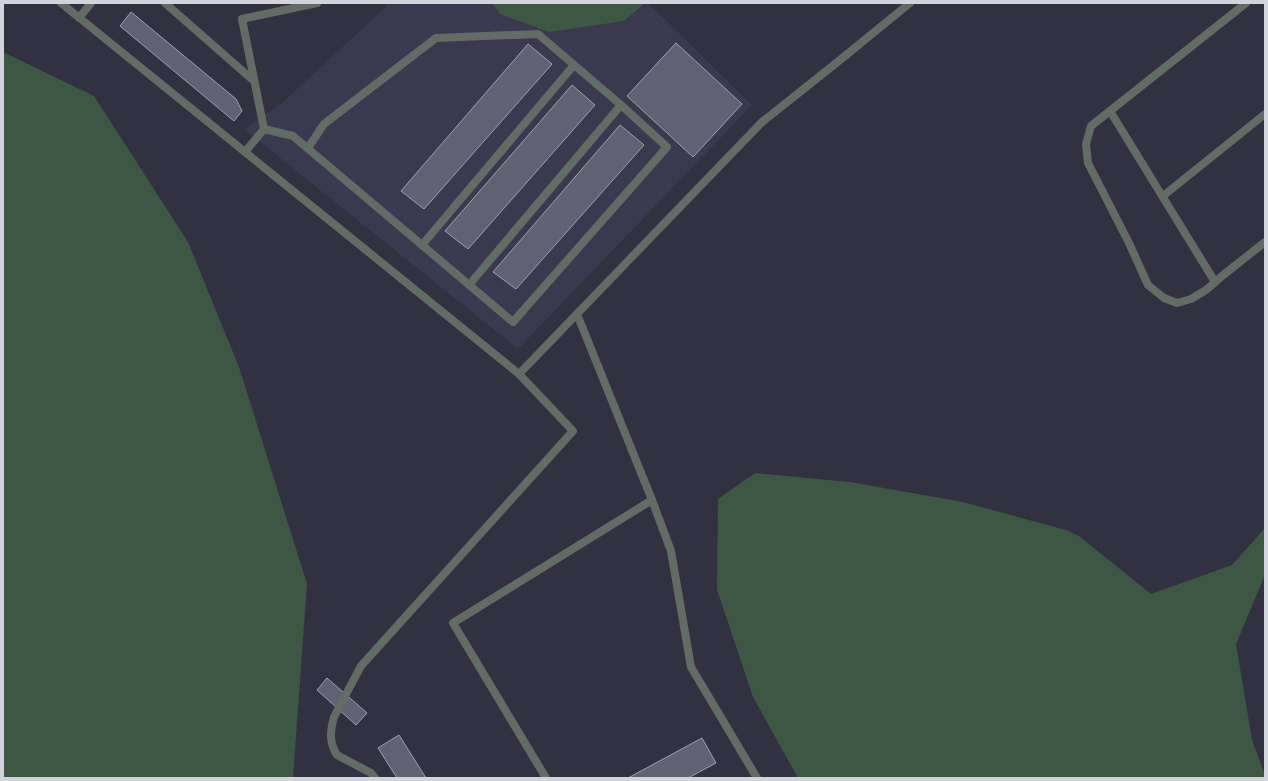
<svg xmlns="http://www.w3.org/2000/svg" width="1268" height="781" viewBox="0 0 1268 781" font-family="'Fira Sans',sans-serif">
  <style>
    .built { fill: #3a3950 }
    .green { fill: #3c5743 }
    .building { fill: #616174; stroke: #9f9fb4 }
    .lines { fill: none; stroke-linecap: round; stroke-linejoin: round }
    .lane { stroke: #636b65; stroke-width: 8 }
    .street { stroke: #636b65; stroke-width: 8 }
  </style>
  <rect width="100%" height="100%" fill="#313142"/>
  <path class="built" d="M390,3H492L500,14L624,21L648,3L752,105L518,349L244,129L282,103Z"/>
  <g class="green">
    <path d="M492,3H646L624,21L549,32L500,14Z"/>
    <path d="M3,52L94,96L188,242L239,367L307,584L293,778H3Z"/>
    <path d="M755,473L850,482L963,502L1066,530L1079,536L1151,594L1232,565L1265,528V575L1236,644L1252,740L1265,775V778H798L753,697L717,590L718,499Z"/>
  </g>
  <g class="building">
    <path d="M131,12L236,99L242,111L234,121L120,26Z"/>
    <path d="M676,43L742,104L693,157L627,96Z"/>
    <path d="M528,44L552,64L424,209L401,191Z"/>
    <path d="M572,85L595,105L468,249L445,231Z"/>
    <path d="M620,125L644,145L516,289L493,272Z"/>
    <path d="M327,678L367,713L356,725L317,690Z"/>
    <path d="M399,735L426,778H397L378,748Z"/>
    <path d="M702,738L716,763L688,778H628Z"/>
  </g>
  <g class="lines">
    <g class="lane">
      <path d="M165,3L254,81"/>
      <path d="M79,18L91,3"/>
      <path d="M264,129L293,136L513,322L667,147L621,105L538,34L436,38L324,124L308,148"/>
      <path d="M245,152L264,129L242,19L317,3"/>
      <path d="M422,245L574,65"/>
      <path d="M469,285L621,105"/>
      <path d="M361,666L334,717C330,731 329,743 337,755L371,773L375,778"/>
    </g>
    <g class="street">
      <path d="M61,3L519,374L573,431L361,666"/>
      <path d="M1246,3L1091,126L1086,144L1088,163L1129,243L1148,285L1164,298L1177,303L1191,299L1206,290L1222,276L1265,242"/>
      <path d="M1110,111L1215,282"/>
      <path d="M1163,196L1265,114"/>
      <path d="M577,314L652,500L671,551L691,667L757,778"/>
      <path d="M519,374L762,122L840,60L910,3"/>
      <path d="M546,778L453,623L652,500"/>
    </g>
  </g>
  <rect width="1268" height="781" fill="none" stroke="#d3d3de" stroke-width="8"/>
</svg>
